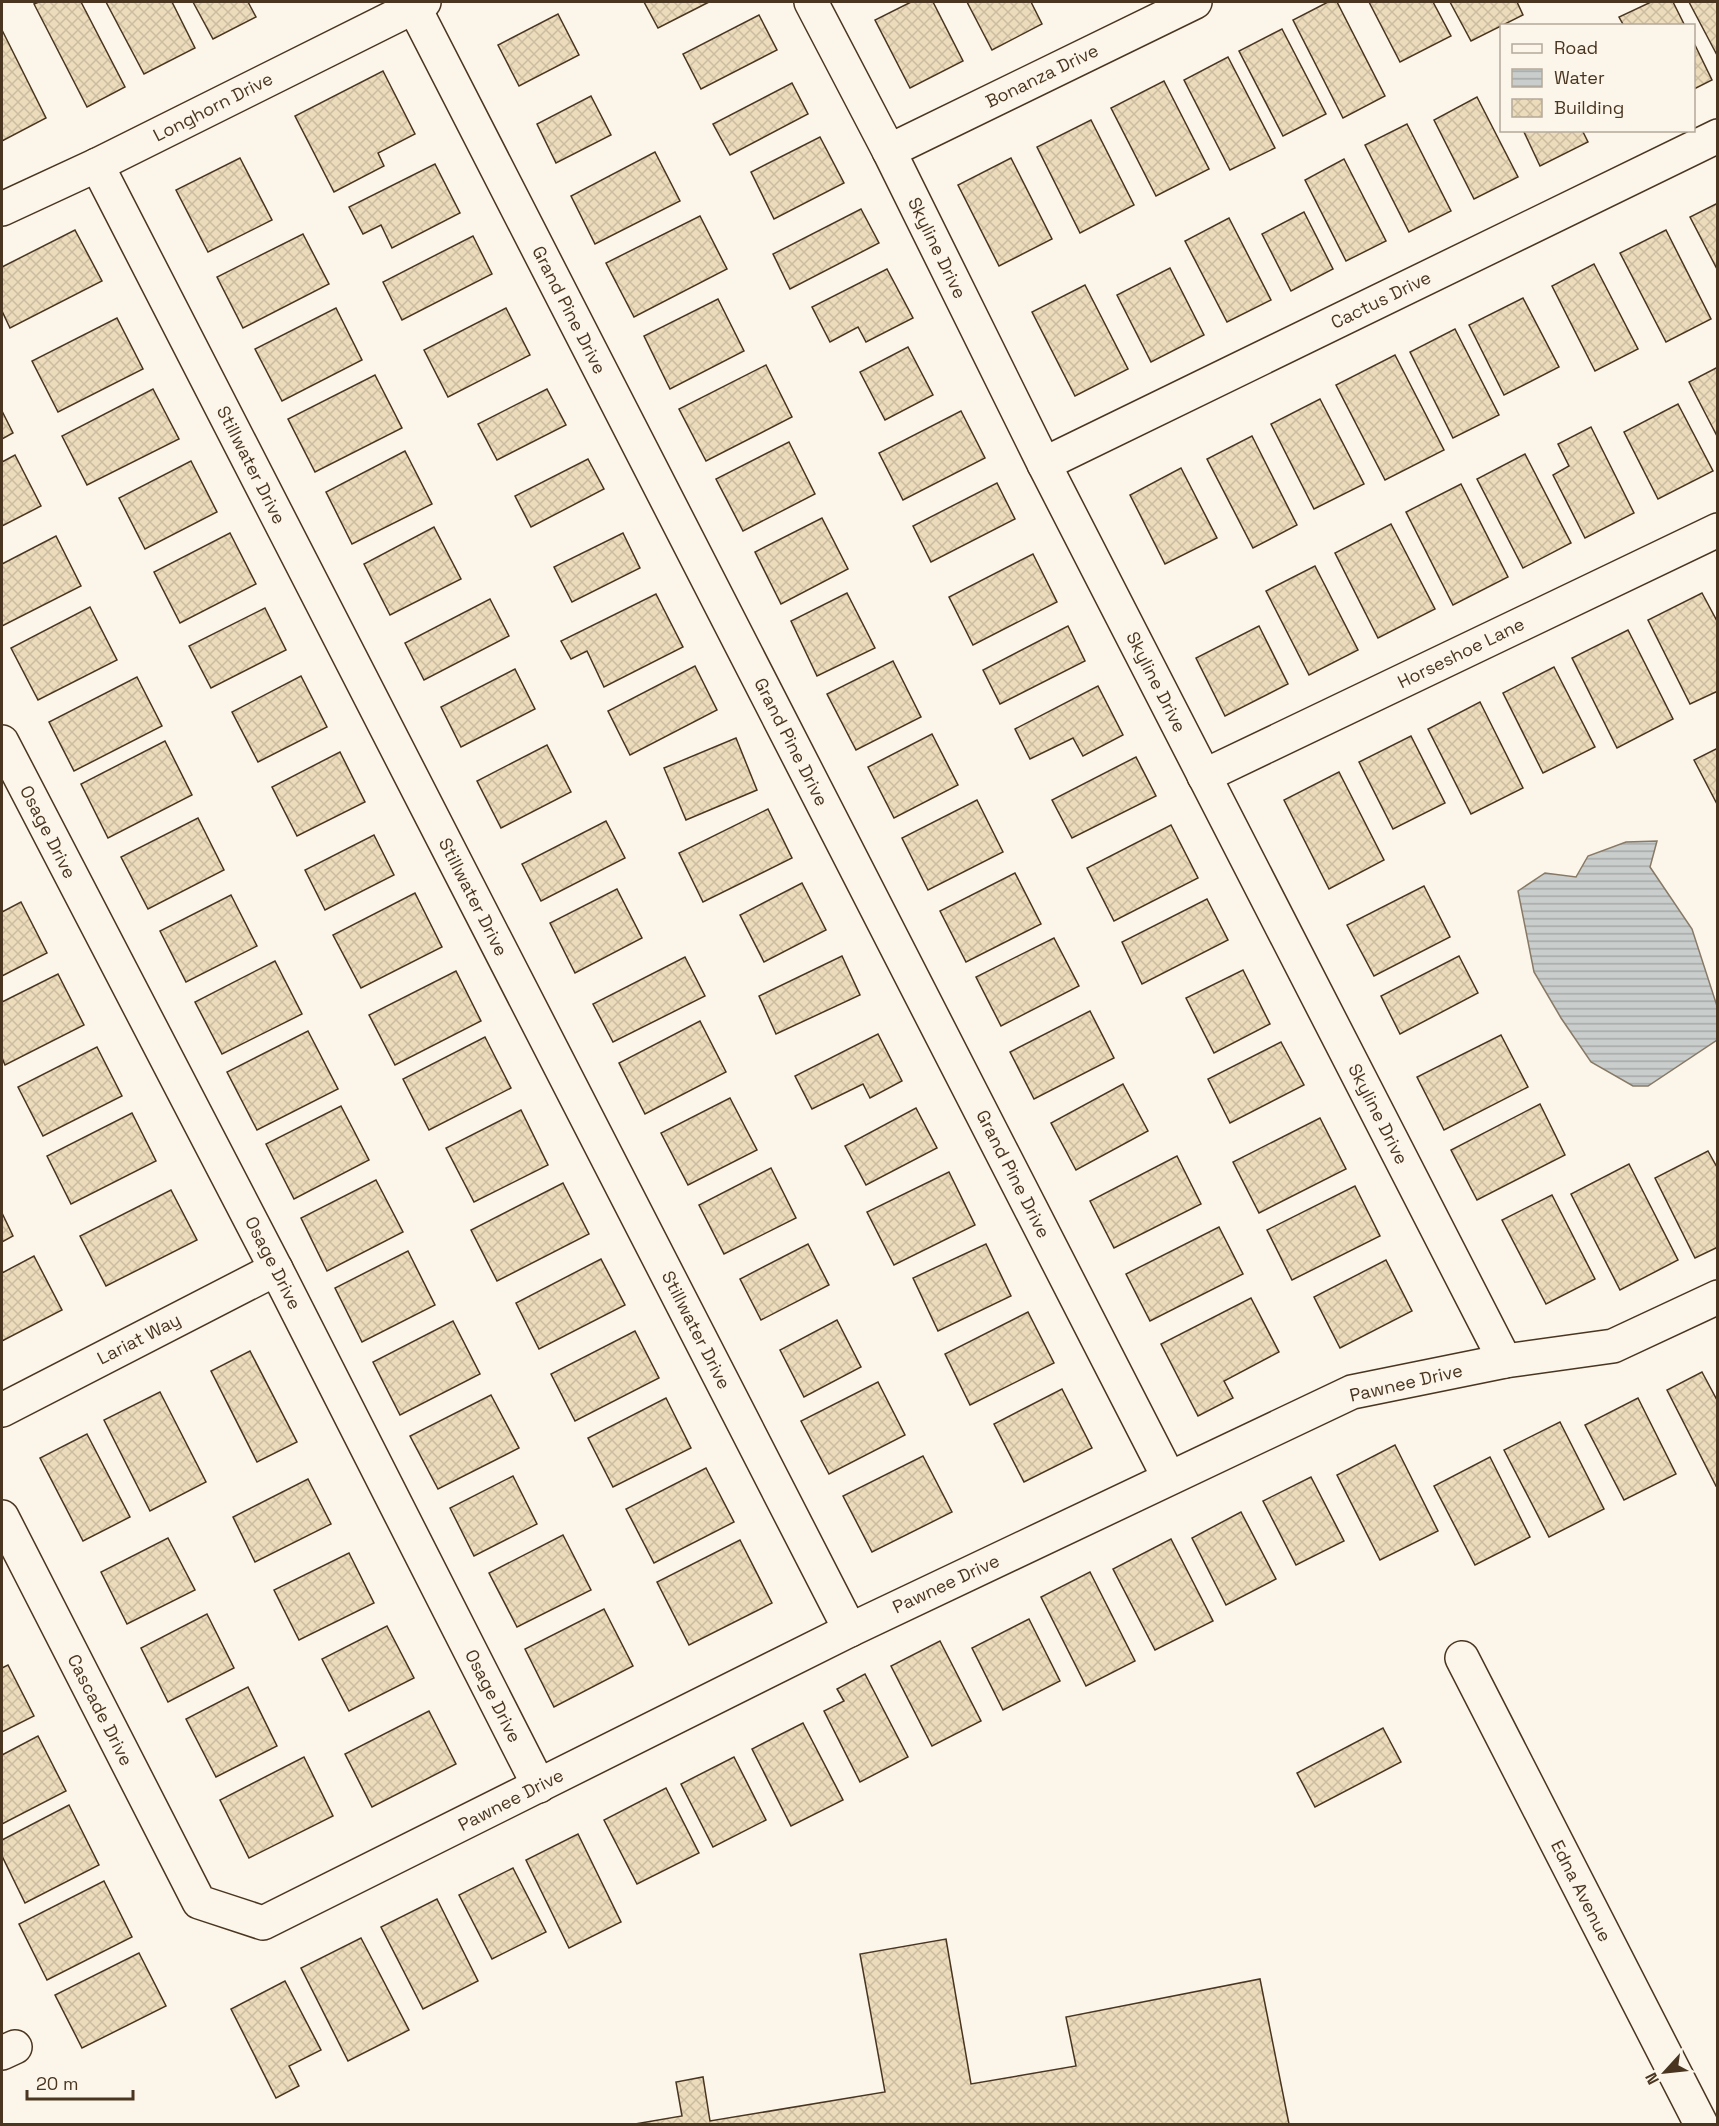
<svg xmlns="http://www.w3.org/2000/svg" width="1719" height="2126" viewBox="0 0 1719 2126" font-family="'Space Grotesk',sans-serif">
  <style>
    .water { fill: url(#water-rules); stroke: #887966; stroke-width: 1.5 }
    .building { fill: url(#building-cross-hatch); stroke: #4a3520; stroke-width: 1.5 }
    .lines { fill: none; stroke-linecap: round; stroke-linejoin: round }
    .minor-casing { stroke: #4a3520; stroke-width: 36 }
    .minor { stroke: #fbf6e9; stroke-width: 33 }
    .labels { text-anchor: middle; stroke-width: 4.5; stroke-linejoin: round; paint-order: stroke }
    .street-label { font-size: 18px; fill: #4a3520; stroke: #fbf6e9 }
  </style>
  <defs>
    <pattern id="water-rules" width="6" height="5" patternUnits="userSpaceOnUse" patternTransform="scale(1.5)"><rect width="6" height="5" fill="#c9cecd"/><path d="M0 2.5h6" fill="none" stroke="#a5a8a6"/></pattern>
    <pattern id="building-cross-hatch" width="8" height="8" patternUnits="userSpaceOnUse" patternTransform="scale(1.5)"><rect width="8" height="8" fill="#ecdcbc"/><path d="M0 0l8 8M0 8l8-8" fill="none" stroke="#ccbda1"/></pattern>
  </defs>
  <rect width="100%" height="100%" fill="#fbf6e9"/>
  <path class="water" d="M1657,841L1650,867L1692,929L1717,1006V1040L1648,1086H1633L1591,1062L1561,1018L1534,972L1518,891L1545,873L1576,877L1588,856L1626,842Z"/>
  <g class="building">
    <path d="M39,2H81L125,87L87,107L34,4Z"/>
    <path d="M106,2H172L195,48L144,74Z"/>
    <path d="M193,2H248L256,17L213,39Z"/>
    <path d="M644,2H709L658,28Z"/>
    <path d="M911,2H933L963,61L910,88L875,20Z"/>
    <path d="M967,2H1031L1042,24L992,50Z"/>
    <path d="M1328,2H1337L1385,96L1343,118L1293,20Z"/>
    <path d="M1369,2H1433L1451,36L1400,62Z"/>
    <path d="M1450,2H1517L1523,15L1471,41Z"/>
    <path d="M1651,2H1673L1685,26H1624L1619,17Z"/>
    <path d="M1689,2H1718V57Z"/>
    <path d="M558,14L579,55L519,86L498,45Z"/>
    <path d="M759,15L777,50L701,89L683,54Z"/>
    <path d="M1282,29L1326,114L1283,136L1239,51Z"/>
    <path d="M2,30L46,118L2,141Z"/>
    <path d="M1694,43L1712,80L1694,89Z"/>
    <path d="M1228,57L1275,148L1230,170L1184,80Z"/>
    <path d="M383,71L415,134L378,153L384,166L334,192L295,116Z"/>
    <path d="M1164,81L1209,169L1156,196L1111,108Z"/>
    <path d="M792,83L808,114L730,155L713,124Z"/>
    <path d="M591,96L611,135L556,163L537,124Z"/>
    <path d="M1477,97L1518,177L1474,199L1434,120Z"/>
    <path d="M1091,120L1134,205L1080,233L1037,147Z"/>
    <path d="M1407,124L1451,211L1409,232L1365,145Z"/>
    <path d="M1523,130H1582L1588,142L1540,166Z"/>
    <path d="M820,137L844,183L774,219L751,172Z"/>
    <path d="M655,152L680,201L595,244L571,196Z"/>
    <path d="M240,158L272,220L208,252L176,190Z"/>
    <path d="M1011,158L1052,239L999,266L958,185Z"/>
    <path d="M1344,159L1386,241L1346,261L1305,180Z"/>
    <path d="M435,164L460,213L392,248L381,225L363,234L349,207Z"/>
    <path d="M1718,203V271L1690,217Z"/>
    <path d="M861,209L879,243L790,289L773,254Z"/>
    <path d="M1304,212L1333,269L1291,291L1262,234Z"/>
    <path d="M700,216L727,269L634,317L606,263Z"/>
    <path d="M1229,218L1271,300L1227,322L1185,241Z"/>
    <path d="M75,230L102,281L10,328L2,311V267Z"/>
    <path d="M1666,230L1711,319L1666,342L1620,253Z"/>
    <path d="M303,234L329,284L243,328L217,277Z"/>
    <path d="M473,236L492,274L402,320L383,282Z"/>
    <path d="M1594,264L1638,349L1595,371L1552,286Z"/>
    <path d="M1170,268L1204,335L1151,362L1117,295Z"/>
    <path d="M887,269L913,318L866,342L858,327L830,342L812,307Z"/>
    <path d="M1085,285L1128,369L1075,396L1032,312Z"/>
    <path d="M1523,298L1559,367L1504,395L1469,325Z"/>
    <path d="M718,299L744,351L670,389L644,336Z"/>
    <path d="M336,308L362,360L282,401L255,349Z"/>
    <path d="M506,308L530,355L448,397L424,350Z"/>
    <path d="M117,318L143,369L58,412L32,361Z"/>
    <path d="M1455,329L1499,415L1453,438L1410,352Z"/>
    <path d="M908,347L933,395L885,420L860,372Z"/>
    <path d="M1395,355L1444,450L1385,480L1336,385Z"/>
    <path d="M766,365L792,417L706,461L679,409Z"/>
    <path d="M1718,367V438L1689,382Z"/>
    <path d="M375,375L402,428L315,472L288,419Z"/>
    <path d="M153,389L179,439L87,485L62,436Z"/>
    <path d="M547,389L566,425L497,460L478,424Z"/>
    <path d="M1320,399L1364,484L1314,509L1271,424Z"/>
    <path d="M1678,404L1713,471L1658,499L1624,432Z"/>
    <path d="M2,411L13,433L2,439Z"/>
    <path d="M961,411L985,458L903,500L879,453Z"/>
    <path d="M1591,427L1634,513L1585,538L1553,475L1569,466L1558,444Z"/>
    <path d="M1252,436L1297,525L1253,548L1207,459Z"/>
    <path d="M789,442L815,494L743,531L716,479Z"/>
    <path d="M405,451L432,504L352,544L326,492Z"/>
    <path d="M1525,454L1571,543L1523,568L1477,479Z"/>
    <path d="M15,455L41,506L2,526V462Z"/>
    <path d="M588,459L604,489L531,527L515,496Z"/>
    <path d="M191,461L217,512L145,549L119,498Z"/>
    <path d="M1181,468L1217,538L1165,564L1130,495Z"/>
    <path d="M997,483L1015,519L931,562L913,526Z"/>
    <path d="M1461,484L1508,577L1453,605L1406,512Z"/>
    <path d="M822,518L848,569L781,604L755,552Z"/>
    <path d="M1391,524L1435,609L1378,638L1335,553Z"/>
    <path d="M434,527L461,579L390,615L364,564Z"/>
    <path d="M230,533L256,584L180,623L154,572Z"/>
    <path d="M623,533L640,568L572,602L554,567Z"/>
    <path d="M56,536L81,586L2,626V564Z"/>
    <path d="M1033,554L1057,602L973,645L949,597Z"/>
    <path d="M1315,566L1358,650L1309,675L1266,591Z"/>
    <path d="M847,593L875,648L817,676L791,621Z"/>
    <path d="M1702,593L1718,623V691L1690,704L1648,620Z"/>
    <path d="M656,594L683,647L604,687L587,651L571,659L561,641Z"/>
    <path d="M490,599L509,636L424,680L405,643Z"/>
    <path d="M90,607L117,660L38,700L11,648Z"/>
    <path d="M265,608L286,650L211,688L189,646Z"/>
    <path d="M1068,626L1085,661L1000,704L983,670Z"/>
    <path d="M1259,626L1288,684L1225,716L1196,658Z"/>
    <path d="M1628,630L1673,719L1617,748L1572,658Z"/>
    <path d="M893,661L921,717L856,750L827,694Z"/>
    <path d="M695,666L717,710L630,755L608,711Z"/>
    <path d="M1554,667L1595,747L1543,773L1503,693Z"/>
    <path d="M515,669L535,709L461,747L441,707Z"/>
    <path d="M301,676L327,727L258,762L232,712Z"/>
    <path d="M137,677L162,726L74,771L49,722Z"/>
    <path d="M1098,686L1123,735L1083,756L1073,738L1030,759L1015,729Z"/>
    <path d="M1480,702L1523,788L1471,814L1428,729Z"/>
    <path d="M932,734L958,785L894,818L868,767Z"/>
    <path d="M1411,736L1445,803L1393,829L1359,762Z"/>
    <path d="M736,738L757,790L686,820L664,768Z"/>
    <path d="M165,741L192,795L108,838L81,784Z"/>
    <path d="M547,745L571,792L501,828L477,781Z"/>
    <path d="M1718,748V806L1694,760Z"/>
    <path d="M340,752L365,802L297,836L272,787Z"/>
    <path d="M1136,757L1156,796L1072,838L1052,800Z"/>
    <path d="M1339,772L1384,860L1329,889L1284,800Z"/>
    <path d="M977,800L1003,852L928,890L902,838Z"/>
    <path d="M768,809L792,858L703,902L679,853Z"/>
    <path d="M198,818L224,870L148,909L121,857Z"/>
    <path d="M606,821L625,858L541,901L522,864Z"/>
    <path d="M1171,825L1198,878L1114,921L1087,868Z"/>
    <path d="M374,835L394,875L325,910L305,870Z"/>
    <path d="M1015,873L1041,924L966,962L940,911Z"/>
    <path d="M802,883L826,930L764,962L740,915Z"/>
    <path d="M1424,886L1450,937L1374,976L1347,925Z"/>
    <path d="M617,889L642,938L575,973L550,923Z"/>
    <path d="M415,893L442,947L361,988L333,935Z"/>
    <path d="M231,895L257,946L186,982L160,931Z"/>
    <path d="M1207,899L1228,940L1142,984L1122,942Z"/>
    <path d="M21,902L47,953L2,976V912Z"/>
    <path d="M1054,938L1079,986L1001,1026L976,977Z"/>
    <path d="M842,956L860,995L776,1034L759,996Z"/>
    <path d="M1459,956L1478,993L1400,1034L1381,996Z"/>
    <path d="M685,957L705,996L613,1042L593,1004Z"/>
    <path d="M275,961L302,1014L222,1054L195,1002Z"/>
    <path d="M1243,970L1270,1024L1214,1053L1186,998Z"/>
    <path d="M456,971L481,1021L395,1065L369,1015Z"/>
    <path d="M58,974L84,1025L5,1065L2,1058V1002Z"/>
    <path d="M1090,1011L1114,1058L1034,1099L1010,1052Z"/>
    <path d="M700,1021L726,1072L645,1114L619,1063Z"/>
    <path d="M308,1031L338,1089L257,1130L227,1072Z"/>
    <path d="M878,1034L902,1081L870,1098L863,1084L812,1109L795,1076Z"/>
    <path d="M1501,1035L1528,1087L1444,1130L1417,1077Z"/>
    <path d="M485,1037L511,1088L429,1130L403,1079Z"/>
    <path d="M1281,1042L1304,1085L1230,1123L1208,1079Z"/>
    <path d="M97,1047L122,1096L43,1136L18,1087Z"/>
    <path d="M1123,1084L1148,1131L1076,1170L1051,1123Z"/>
    <path d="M730,1098L757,1150L688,1185L661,1133Z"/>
    <path d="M1540,1104L1565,1155L1477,1200L1451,1150Z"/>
    <path d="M341,1106L369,1160L294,1199L266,1144Z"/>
    <path d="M916,1108L937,1148L866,1185L845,1146Z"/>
    <path d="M521,1110L548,1165L474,1202L446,1148Z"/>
    <path d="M132,1113L156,1161L71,1204L47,1156Z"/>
    <path d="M1320,1118L1346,1169L1259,1213L1233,1162Z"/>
    <path d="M1708,1151L1718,1169V1247L1695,1258L1655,1178Z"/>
    <path d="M1177,1156L1201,1204L1114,1248L1090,1201Z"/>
    <path d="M1629,1164L1678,1260L1620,1290L1571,1194Z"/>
    <path d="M771,1168L796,1218L724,1254L699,1205Z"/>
    <path d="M949,1172L975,1225L894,1265L867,1212Z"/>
    <path d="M376,1180L403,1232L327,1271L301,1218Z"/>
    <path d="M563,1183L589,1234L497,1281L471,1230Z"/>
    <path d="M1355,1186L1380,1236L1292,1280L1267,1230Z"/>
    <path d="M171,1190L197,1240L106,1286L80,1236Z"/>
    <path d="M1552,1195L1595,1279L1546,1304L1502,1220Z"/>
    <path d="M2,1213L13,1236L2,1242Z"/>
    <path d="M1219,1227L1243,1274L1150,1321L1126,1274Z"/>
    <path d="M808,1244L829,1285L761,1320L740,1279Z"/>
    <path d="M986,1244L1011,1296L938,1331L913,1278Z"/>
    <path d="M408,1251L435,1305L362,1342L335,1288Z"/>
    <path d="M34,1256L62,1310L2,1341V1273Z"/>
    <path d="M601,1259L625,1305L539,1349L516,1303Z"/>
    <path d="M1386,1260L1412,1311L1340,1348L1314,1297Z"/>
    <path d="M1251,1298L1279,1352L1224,1381L1233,1398L1198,1416L1161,1344Z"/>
    <path d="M1028,1312L1054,1363L970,1405L945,1354Z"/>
    <path d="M837,1320L861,1367L804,1397L780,1350Z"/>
    <path d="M453,1321L480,1374L400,1415L373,1362Z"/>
    <path d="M635,1331L659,1378L575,1421L551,1374Z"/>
    <path d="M250,1351L297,1442L257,1462L211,1371Z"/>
    <path d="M1702,1372L1718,1402V1485L1716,1486L1667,1390Z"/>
    <path d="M878,1382L905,1435L829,1474L801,1421Z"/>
    <path d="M1062,1389L1092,1448L1024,1482L994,1424Z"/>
    <path d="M160,1392L206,1482L150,1511L104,1420Z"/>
    <path d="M491,1395L519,1448L438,1489L410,1436Z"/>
    <path d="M666,1398L691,1448L613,1487L588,1438Z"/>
    <path d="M1638,1398L1676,1474L1624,1500L1585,1425Z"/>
    <path d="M1560,1422L1604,1509L1549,1537L1504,1450Z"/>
    <path d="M87,1434L130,1517L83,1541L40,1458Z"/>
    <path d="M1395,1445L1438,1531L1380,1560L1337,1475Z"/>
    <path d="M923,1456L952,1512L872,1552L843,1496Z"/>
    <path d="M1490,1457L1530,1537L1475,1565L1434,1486Z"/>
    <path d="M706,1468L734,1522L654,1563L626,1509Z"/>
    <path d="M513,1476L537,1524L474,1556L450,1508Z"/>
    <path d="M1311,1477L1344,1541L1296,1565L1263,1501Z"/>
    <path d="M308,1479L331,1524L255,1562L233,1517Z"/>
    <path d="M1241,1512L1276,1579L1226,1605L1192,1538Z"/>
    <path d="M563,1535L591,1590L517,1627L489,1573Z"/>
    <path d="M168,1538L195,1590L127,1624L101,1572Z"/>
    <path d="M1171,1539L1213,1621L1155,1650L1113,1569Z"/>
    <path d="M740,1540L772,1603L689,1645L657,1582Z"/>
    <path d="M349,1553L374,1603L299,1640L274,1590Z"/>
    <path d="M1090,1572L1135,1661L1086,1686L1041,1597Z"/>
    <path d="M604,1609L633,1666L554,1707L525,1649Z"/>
    <path d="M207,1614L234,1668L168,1702L141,1648Z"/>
    <path d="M1029,1619L1060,1681L1003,1710L972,1648Z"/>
    <path d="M387,1626L414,1678L349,1711L322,1659Z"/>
    <path d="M940,1641L981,1721L932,1746L891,1666Z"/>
    <path d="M8,1665L34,1716L2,1732V1668Z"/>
    <path d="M865,1674L908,1757L860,1782L824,1711L844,1701L837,1689Z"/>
    <path d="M248,1687L277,1746L216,1777L186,1719Z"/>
    <path d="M429,1711L456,1764L372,1807L345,1754Z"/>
    <path d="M803,1723L843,1800L791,1826L752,1749Z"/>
    <path d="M1383,1728L1401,1762L1315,1807L1297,1773Z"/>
    <path d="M38,1736L66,1791L2,1824V1755Z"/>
    <path d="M304,1757L333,1816L249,1858L220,1800Z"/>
    <path d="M734,1757L766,1820L713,1847L681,1784Z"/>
    <path d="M666,1788L699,1853L637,1884L604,1820Z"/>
    <path d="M69,1805L99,1865L25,1903L2,1856V1840Z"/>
    <path d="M578,1834L621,1922L569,1948L526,1860Z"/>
    <path d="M513,1868L546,1932L492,1959L459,1895Z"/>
    <path d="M104,1881L132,1937L47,1980L19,1924Z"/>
    <path d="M437,1899L478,1981L423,2009L381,1927Z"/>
    <path d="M361,1938L409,2030L348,2061L301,1968Z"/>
    <path d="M946,1939L971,2084L1076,2066L1066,2017L1260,1979L1289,2124H635L682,2116L676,2082L703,2077L710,2121L885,2092L860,1954Z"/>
    <path d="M139,1953L166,2006L82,2048L55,1995Z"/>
    <path d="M285,1981L321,2050L289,2066L299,2086L276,2098L231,2009Z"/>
  </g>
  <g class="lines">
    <defs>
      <g id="minor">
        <path d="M811,2L889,151L1044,464L1505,1361"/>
        <path d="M414,7L1169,1478"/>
        <path d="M889,151L1195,2"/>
        <path d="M97,165L850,1630"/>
        <path d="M2,209L97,165L424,2"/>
        <path d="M1044,464L1718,136"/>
        <path d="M2,742L276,1269L539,1786"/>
        <path d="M1204,776L1718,530"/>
        <path d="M2,1410L276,1269"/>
        <path d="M2,1517L199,1902L263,1923L850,1630L1352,1392L1505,1361L1613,1346L1718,1297"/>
        <path d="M1462,1658L1701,2124"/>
        <path d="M2,2053L15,2047"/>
      </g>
    </defs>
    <use href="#minor" class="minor-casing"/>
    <use href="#minor" class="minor"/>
  </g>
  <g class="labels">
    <g class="street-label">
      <text transform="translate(1042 76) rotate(-26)" y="6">Bonanza Drive</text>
      <text transform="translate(213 107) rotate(-27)" y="6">Longhorn Drive</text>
      <text transform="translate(937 248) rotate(64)" y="6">Skyline Drive</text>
      <text transform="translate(1381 300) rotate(-26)" y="6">Cactus Drive</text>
      <text transform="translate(569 310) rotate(63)" y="6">Grand Pine Drive</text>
      <text transform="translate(251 465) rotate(63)" y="6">Stillwater Drive</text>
      <text transform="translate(1461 653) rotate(-26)" y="6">Horseshoe Lane</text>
      <text transform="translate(1156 682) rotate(63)" y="6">Skyline Drive</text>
      <text transform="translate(791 742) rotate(63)" y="6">Grand Pine Drive</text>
      <text transform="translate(48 832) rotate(63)" y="6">Osage Drive</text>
      <text transform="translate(473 897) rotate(63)" y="6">Stillwater Drive</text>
      <text transform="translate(1378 1114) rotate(63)" y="6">Skyline Drive</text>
      <text transform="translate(1013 1174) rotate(63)" y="6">Grand Pine Drive</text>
      <text transform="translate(273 1263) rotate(63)" y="6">Osage Drive</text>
      <text transform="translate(696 1330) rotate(63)" y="6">Stillwater Drive</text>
      <text transform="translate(139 1339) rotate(-27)" y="6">Lariat Way</text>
      <text transform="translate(1406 1383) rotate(-13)" y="6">Pawnee Drive</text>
      <text transform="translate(946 1584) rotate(-25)" y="6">Pawnee Drive</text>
      <text transform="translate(493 1696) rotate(63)" y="6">Osage Drive</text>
      <text transform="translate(100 1710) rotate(63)" y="6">Cascade Drive</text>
      <text transform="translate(511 1800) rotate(-27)" y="6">Pawnee Drive</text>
      <text transform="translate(1581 1891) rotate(63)" y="6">Edna Avenue</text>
    </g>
  </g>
  <rect width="1719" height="2126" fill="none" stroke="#4a3520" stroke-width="6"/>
  <rect x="1500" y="24" width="195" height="108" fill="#fbf6e9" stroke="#b4a999" stroke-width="1.5"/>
  <rect x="1512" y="44" width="30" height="9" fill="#fbf6e9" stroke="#b4a999" stroke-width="1.5"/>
  <text x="1554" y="54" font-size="18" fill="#4a3520">Road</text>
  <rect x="1512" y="69" width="30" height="18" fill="url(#water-rules)" stroke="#b4a999" stroke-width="1.5"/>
  <text x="1554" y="84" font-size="18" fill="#4a3520">Water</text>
  <rect x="1512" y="99" width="30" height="18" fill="url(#building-cross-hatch)" stroke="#b4a999" stroke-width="1.5"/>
  <text x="1554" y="114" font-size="18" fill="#4a3520">Building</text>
  <g transform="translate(1665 2072) rotate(243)" stroke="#fbf6e9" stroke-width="4.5" paint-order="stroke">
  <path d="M0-4.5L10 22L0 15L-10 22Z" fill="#4a3520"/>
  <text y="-9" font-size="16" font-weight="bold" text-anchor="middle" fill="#4a3520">N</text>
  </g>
  <path d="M27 2090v9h106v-9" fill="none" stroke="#4a3520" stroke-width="3"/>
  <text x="36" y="2090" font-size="18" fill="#4a3520" stroke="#fbf6e9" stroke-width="4.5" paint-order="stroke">20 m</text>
</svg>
